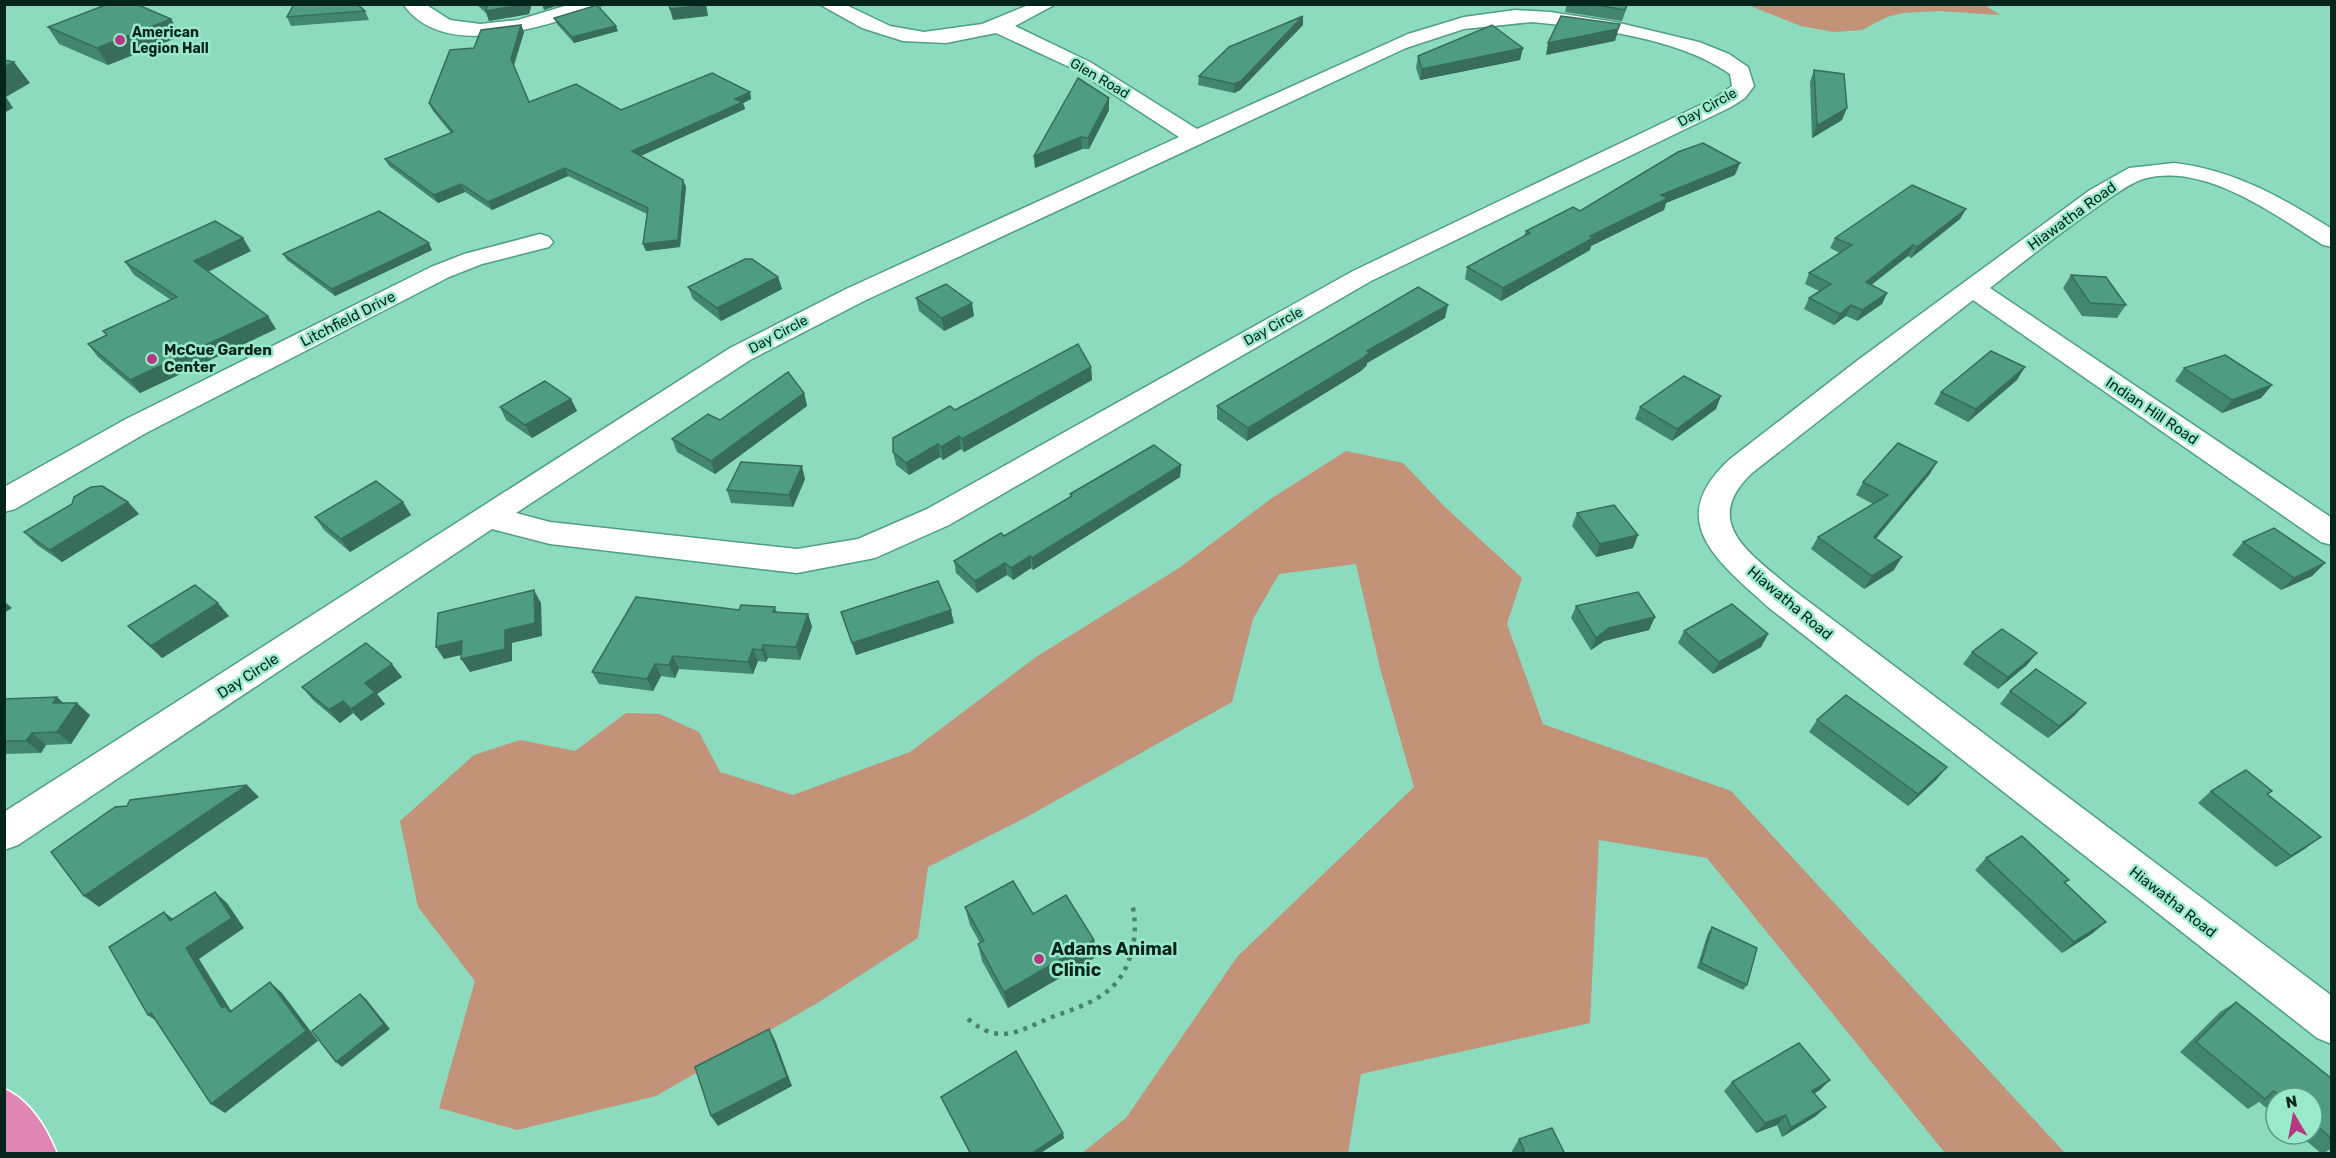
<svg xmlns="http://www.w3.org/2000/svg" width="2336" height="1158" viewBox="0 0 2336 1158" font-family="Rubik,sans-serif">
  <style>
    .green { fill: #c29279 }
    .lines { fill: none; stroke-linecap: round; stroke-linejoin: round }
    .minor-casing { stroke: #509e83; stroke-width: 3 }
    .highway-casing { stroke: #fff; stroke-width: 3 }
    .path { stroke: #49826e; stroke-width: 4.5; stroke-dasharray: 4 6; stroke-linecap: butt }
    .minor { fill: #fff; fill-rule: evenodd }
    .highway { fill: #e086b4; fill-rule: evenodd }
    .wall { fill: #43866f }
    .shaded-wall { fill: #376d5a }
    .building { fill: #4e9c81; stroke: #376d5a; stroke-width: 1.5 }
    .poi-dot { fill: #b73681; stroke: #99e9cb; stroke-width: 2 }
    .labels { text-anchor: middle; stroke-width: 5; stroke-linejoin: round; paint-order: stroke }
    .far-poi-label { font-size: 14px; font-weight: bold; fill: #03251b; stroke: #99e9cb; text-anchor: start }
    .far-street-label { font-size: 14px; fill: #03251b; stroke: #99e9cb }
    .street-label { font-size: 15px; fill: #03251b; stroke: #99e9cb }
    .poi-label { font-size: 15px; font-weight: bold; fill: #03251b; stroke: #99e9cb; text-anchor: start }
    .near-poi-label { font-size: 18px; font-weight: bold; fill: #03251b; stroke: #99e9cb; text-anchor: start }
  </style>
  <rect width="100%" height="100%" fill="#8cdbbe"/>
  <g class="green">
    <path d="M1985,5L2000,15L1938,11L1903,13L1887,17L1862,30L1834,32L1801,26L1748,5Z"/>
    <path d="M1346,451L1403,463L1444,506L1522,578L1507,624L1543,724L1731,791L2065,1153H1945L1707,858L1599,840L1590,1023L1361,1074L1348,1153H1082L1126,1118L1237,957L1414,787L1380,668L1356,564L1279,574L1253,619L1232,702L1023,819L928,867L918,938L819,1002L656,1096L517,1130L439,1108L475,981L418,907L400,821L474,755L520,740L575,751L626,713L660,714L699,732L720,772L793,795L910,752L1036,657L1179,568L1272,498Z"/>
  </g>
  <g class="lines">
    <defs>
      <g id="minor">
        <path d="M403,4H425L450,20L480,24L518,20L571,4H601L599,8C546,25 444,63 403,4Z"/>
        <path d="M819,4H844L890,26L924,32L982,24L1031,4H1056L1015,26L1090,62L1197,129L1408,34L1464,17L1515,10L1550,12L1615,22L1699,42L1729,54L1748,67L1754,86L1745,98L1731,107L1371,281L949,525L875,558L797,573L550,544L492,529L18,845L4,850V812L730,348L846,289L1179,137L1076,70L996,33L946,43L903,41L862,28ZM1532,22C1594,28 1679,38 1730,74L1732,86L1715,98L1353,271L927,509L858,539L797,549L550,522L516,513L750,360L864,301L1406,48L1464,29Z"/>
        <path d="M2174,163C2234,170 2281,197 2332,229V247L2323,245C2275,215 2204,161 2143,179C2128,184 2113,196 2100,205C2062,231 2026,260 1990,288L2332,518V545L2321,542L1973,300L1752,473C1699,523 1752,555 1792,589L2332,996V1044L2317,1038L1768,607C1717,561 1663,520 1730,459L1858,360L2090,190L2129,168Z"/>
        <path d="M540,234L549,237L553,242L549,247L482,264L449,277L146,433L15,509L4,512V487L126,419L431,267L464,254Z"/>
      </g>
      <path id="highway" d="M4,1089C30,1100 47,1129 57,1154H6Z"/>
    </defs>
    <use href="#minor" class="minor-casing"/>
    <use href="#highway" class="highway-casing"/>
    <path class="path" d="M968,1019C1000,1046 1018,1031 1052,1017C1068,1011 1085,1006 1099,997C1131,979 1140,936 1132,903"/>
    <use href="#minor" class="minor"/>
    <use href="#highway" class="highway"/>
  </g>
  <g class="wall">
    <path d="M476,4H532L529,14L489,21L486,13Z"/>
    <path d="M1567,4H1628L1622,21L1565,12Z"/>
    <path d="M365,11L369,20L291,26L287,17Z"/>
    <path d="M554,18L618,31L574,43L557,24Z"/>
    <path d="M171,19L181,36L108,65L59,44L48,27Z"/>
    <path d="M521,25L524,32L514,66L529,102L621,110L750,92L751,99L743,103L745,109L640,156L683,180L686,187L680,247L646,251L643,244L647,214L568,176L492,210L465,192L438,203L389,166L385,159L451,133L433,111L429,103L474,48Z"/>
    <path d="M1303,25L1240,90L1234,93L1198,85L1199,76Z"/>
    <path d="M1523,48L1520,60L1420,80L1416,68L1418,56Z"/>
    <path d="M1814,70L1842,120L1812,138L1810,82Z"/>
    <path d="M1109,110L1089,149H1082L1035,168L1034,156Z"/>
    <path d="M1735,175L1666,203L1664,210L1591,246L1590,250L1501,301L1465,279L1467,267L1524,236L1526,231L1580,211Z"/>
    <path d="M1966,209L1960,219L1911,258L1908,256L1871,285L1887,293L1882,304L1857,321L1846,316L1834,325L1804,309L1809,298L1819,291L1805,284L1809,273L1840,253L1830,248L1835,238Z"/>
    <path d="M432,250L335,296L287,260L283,254Z"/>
    <path d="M251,251L208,272L276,329L140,393L98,357L88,344L106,335L103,331L171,300L134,275L125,262Z"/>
    <path d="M2071,275L2126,305L2117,318L2082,316L2063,288Z"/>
    <path d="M778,277L782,289L721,321L693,299L688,287Z"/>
    <path d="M916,298L974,316L944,331L919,311Z"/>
    <path d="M1445,318L1367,363V365L1361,371L1247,441L1217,419V406Z"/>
    <path d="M1091,367L1092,380L964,452L961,449L943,460L940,457L909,475L896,465L893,452L955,410Z"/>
    <path d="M2184,368L2272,385L2261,398L2222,413L2175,381Z"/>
    <path d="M2017,380L1968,422L1934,404L1941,392Z"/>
    <path d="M804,393L807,406L715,474L677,452L672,439Z"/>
    <path d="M571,399L577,411L532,438L506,420L500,407Z"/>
    <path d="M1640,407L1716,409L1672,441L1635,419Z"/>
    <path d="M1937,462L1929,475L1876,539L1894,570L1864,589L1811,549L1818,537L1873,504L1856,495L1863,482Z"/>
    <path d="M1181,465L1180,477L1033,570L1031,568L1013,580L1007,575L977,593L956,573L954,561L1004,536L1070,497V494Z"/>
    <path d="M805,479L793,507L731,503L727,490Z"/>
    <path d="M128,502L139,514L62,562L37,545L24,532L72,504Z"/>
    <path d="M1577,513L1638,535L1633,548L1596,557L1572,526Z"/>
    <path d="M411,515L350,552L324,530L315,517Z"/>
    <path d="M2243,542L2325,563L2312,576L2281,590L2232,555Z"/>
    <path d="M1576,606L1655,617L1649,630L1604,641L1591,650L1571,618Z"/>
    <path d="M775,607L777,612L808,614L812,627L800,660L768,658L766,662L758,661L753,674L679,669L675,678L661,676L653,691L599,684L592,672L739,610Z"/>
    <path d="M841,612L954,623L856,655Z"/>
    <path d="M229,616L162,658L140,638L128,626Z"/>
    <path d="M1684,631L1768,634L1761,647L1713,674L1678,643Z"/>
    <path d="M1972,652L2027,665L1998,689L1963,664Z"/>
    <path d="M402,677L377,694L385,704L361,721L353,713L340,723L313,700L302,687Z"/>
    <path d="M2010,691L2075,715L2048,738L2000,704Z"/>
    <path d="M4,699L63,703L90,715L71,744L46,745L41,753L4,754Z"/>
    <path d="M1817,720L1937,779L1908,806L1809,732Z"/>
    <path d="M2211,791L2268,794L2306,848L2276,867L2198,803Z"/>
    <path d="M1986,858L2069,880L2065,883L2093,933L2062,953L1975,870Z"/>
    <path d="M965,907L1033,914L1094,940L1096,957L1008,1008L982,961L978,944L980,943L970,925Z"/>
    <path d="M1712,927L1747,985L1743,990L1697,968L1708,933Z"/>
    <path d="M2236,1002L2331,1078V1149L2322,1154L2298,1134H2312V1098H2276V1116L2259,1102L2248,1109L2180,1052L2220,1012Z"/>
    <path d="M1732,1082L1820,1090L1814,1093L1816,1116L1782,1137L1777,1125L1756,1133L1724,1091Z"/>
    <path d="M941,1097L1064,1138L1039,1154H970Z"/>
    <path d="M1519,1139L1565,1154H1513L1512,1151Z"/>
  </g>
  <g class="shaded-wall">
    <path d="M526,4H532L529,14L489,21L486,11Z"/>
    <path d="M542,4H562L544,10Z"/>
    <path d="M706,4L708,16L673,20L670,9Z"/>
    <path d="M1303,16V25L1240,90L1234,93V84Z"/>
    <path d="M171,19L181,36L108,65L97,48Z"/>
    <path d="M1620,24L1615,41L1546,55L1548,43Z"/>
    <path d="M521,25L524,32L513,66L511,59Z"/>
    <path d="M616,26L618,31L574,43L572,37Z"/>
    <path d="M1523,48L1520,60L1420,80L1422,69Z"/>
    <path d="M14,62L30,83L6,97L13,108L4,113V67Z"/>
    <path d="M750,92L751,99L743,103L745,109L634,159L632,151Z"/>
    <path d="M1109,98V110L1089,149L1088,138Z"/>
    <path d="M1847,108L1842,120L1812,138L1817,126Z"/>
    <path d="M1081,137L1082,149L1035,168L1034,156Z"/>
    <path d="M1740,163L1735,175L1666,203L1664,210L1591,246L1590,250L1501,301L1503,288L1661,195Z"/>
    <path d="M565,168L568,176L492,210L488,202Z"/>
    <path d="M683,180L686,187L680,247L646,251L643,244Z"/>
    <path d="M461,184L465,192L438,203L434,195Z"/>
    <path d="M1966,209L1960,219L1911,258L1917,247Z"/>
    <path d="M243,238L251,251L202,274L194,261Z"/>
    <path d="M429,243L432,250L335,296L332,289Z"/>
    <path d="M1913,245L1908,256L1861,293L1866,282Z"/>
    <path d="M778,277L782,289L721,321L717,308Z"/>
    <path d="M1887,293L1882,304L1857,321L1862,310Z"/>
    <path d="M972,303L974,316L944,331L942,318Z"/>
    <path d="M1448,305L1445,318L1367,363V365L1361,371L1247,441L1248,428L1367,351Z"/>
    <path d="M1851,305L1846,316L1834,325L1840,314Z"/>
    <path d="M268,316L276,329L140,393L130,380Z"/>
    <path d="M1091,367L1092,380L964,452L962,439Z"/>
    <path d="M2025,367L2017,380L1968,422L1976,409Z"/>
    <path d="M2272,385L2261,398L2222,413L2232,400Z"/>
    <path d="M804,393L807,406L715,474L711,461Z"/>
    <path d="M1721,396L1716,409L1672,441L1677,429Z"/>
    <path d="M571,399L577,411L532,438L525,425Z"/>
    <path d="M959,436L961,449L943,460L941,447Z"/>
    <path d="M938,444L940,457L909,475L906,463Z"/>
    <path d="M1937,462L1929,475L1866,550L1874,537Z"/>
    <path d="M1181,465L1180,477L1033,570L1032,558Z"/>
    <path d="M802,466L805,479L793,507L789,495Z"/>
    <path d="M128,502L139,514L62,562L50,550Z"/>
    <path d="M403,502L411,515L350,552L341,539Z"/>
    <path d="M1638,535L1633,548L1596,557L1600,544Z"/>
    <path d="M1030,556L1031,568L1013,580L1011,568Z"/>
    <path d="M1902,557L1894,570L1864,589L1872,576Z"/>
    <path d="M1005,563L1007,575L977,593L975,581Z"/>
    <path d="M2325,563L2312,576L2281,590L2294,578Z"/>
    <path d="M534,590L541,603L542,636L512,643V661L470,672L461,659L505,630Z"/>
    <path d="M4,601L12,608L4,613Z"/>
    <path d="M218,603L229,616L162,658L151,646Z"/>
    <path d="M951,610L954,623L856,655L852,643Z"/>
    <path d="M808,614L812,627L800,660L796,647Z"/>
    <path d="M1655,617L1649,630L1604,641L1591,650L1596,638L1609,628Z"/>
    <path d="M1768,634L1761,647L1713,674L1719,662Z"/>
    <path d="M462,641L470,653L444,659L436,647Z"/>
    <path d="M763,645L768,658L766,662L762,650Z"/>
    <path d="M753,649L758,661L753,674L748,662Z"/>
    <path d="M2037,653L2027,665L1998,689L2008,677Z"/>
    <path d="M673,656L679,669L675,678L669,665Z"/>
    <path d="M392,664L402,677L377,694L385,704L361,721L351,709L365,683Z"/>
    <path d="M655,664L661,676L653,691L647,679Z"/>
    <path d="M57,697L71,710L53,703Z"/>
    <path d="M343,701L353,713L340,723L329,710Z"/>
    <path d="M77,703L90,715L71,744L57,732Z"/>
    <path d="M2086,703L2075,715L2048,738L2059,726Z"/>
    <path d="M32,733L46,745L41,753L26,741Z"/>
    <path d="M1947,767L1937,779L1908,806L1918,794Z"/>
    <path d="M247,785L259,797L99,907L84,896Z"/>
    <path d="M2321,837L2306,848L2276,867L2291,856Z"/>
    <path d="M215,892L227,903L244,928L199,959L230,1009L238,1016L222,1008L186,948Z"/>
    <path d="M164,912L177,922L170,921Z"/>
    <path d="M2106,922L2093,933L2062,953L2074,942Z"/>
    <path d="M1094,940L1096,957L1008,1008L1004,992Z"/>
    <path d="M270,982L282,993L318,1041L225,1113L211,1104Z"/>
    <path d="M360,994L366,999L390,1029L342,1067L336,1062Z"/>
    <path d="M151,1013L162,1025L148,1015Z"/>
    <path d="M769,1029L775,1040L792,1086L718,1126L711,1116Z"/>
    <path d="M1830,1080L1820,1090L1803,1100L1812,1091Z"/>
    <path d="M1826,1107L1816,1116L1782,1137L1791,1128Z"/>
    <path d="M1786,1115L1777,1125L1756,1133L1765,1123Z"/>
    <path d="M1063,1133L1064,1138L1039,1154H1031Z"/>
  </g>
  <g class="building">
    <path d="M108,4H136L171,19L97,48L48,27Z"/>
    <path d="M294,4H357L365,11L287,17Z"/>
    <path d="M484,4H526L486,11L487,7Z"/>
    <path d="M669,4H705V5L670,9Z"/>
    <path d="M1591,4H1627L1625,10Z"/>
    <path d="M597,5L616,26L572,37L554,18Z"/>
    <path d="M1303,16L1241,81L1234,84L1199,76L1229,47Z"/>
    <path d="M1561,16L1620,24L1618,29L1548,43Z"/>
    <path d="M521,25L511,59L529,102L576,84L621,110L712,73L750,92L735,99L743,102L632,151L683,180L678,240L643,244L648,208L565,168L488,202L461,184L434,195L385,159L453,132L429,103L450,50L474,48L481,30Z"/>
    <path d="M1492,25L1523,48L1422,69L1418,56Z"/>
    <path d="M4,60L14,62L4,67Z"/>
    <path d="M1814,70L1844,74L1847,108L1817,126Z"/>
    <path d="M1078,78L1109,98L1088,138L1081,137L1034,156Z"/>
    <path d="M1703,143L1740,163L1661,195L1668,198L1590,236L1593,238L1503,288L1467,267L1530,233L1526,231L1573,207L1580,211L1678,152Z"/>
    <path d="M1912,185L1966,209L1917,247L1913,245L1866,282L1887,293L1862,310L1851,305L1840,314L1809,298L1831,284L1809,273L1852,245L1835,238Z"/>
    <path d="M379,211L429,243L332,289L283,254Z"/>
    <path d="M215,221L243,238L194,261L268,316L130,380L88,344L107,335L103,331L177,297L125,262Z"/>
    <path d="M745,259H752L778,277L717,308L688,287Z"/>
    <path d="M2071,275L2106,277L2126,305L2090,303Z"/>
    <path d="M946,284L972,303L942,318L916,298Z"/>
    <path d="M1418,287L1448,305L1367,351L1369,353L1363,358L1248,428L1217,406Z"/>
    <path d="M1078,344L1091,367L962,439L959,436L941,447L938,444L906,463L893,452V438L950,406L955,410Z"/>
    <path d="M1991,351L2025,367L1976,409L1941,392Z"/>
    <path d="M2225,355L2272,385L2232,400L2184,368Z"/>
    <path d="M788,372L804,393L711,461L672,439L708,414L720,420Z"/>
    <path d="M1684,376L1721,396L1677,429L1640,407Z"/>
    <path d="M545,381L571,399L525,425L500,407Z"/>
    <path d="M1898,443L1937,462L1874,537L1902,557L1872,576L1818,537L1888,495L1863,482Z"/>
    <path d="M1154,445L1181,465L1032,558L1030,556L1011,568L1005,563L975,581L954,561L1001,533L1004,536L1072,496L1070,494Z"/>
    <path d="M741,462L802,466L789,495L727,490Z"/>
    <path d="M376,481L403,502L341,539L315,517Z"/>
    <path d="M102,486L128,502L50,550L24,532L72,504L74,497L91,487Z"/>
    <path d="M1614,505L1638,535L1600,544L1577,513Z"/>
    <path d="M2274,528L2325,563L2294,578L2243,542Z"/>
    <path d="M938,581L951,610L852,643L841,612Z"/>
    <path d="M195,585L218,603L151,646L128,626Z"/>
    <path d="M534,590L535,623L505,630V649L461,659L462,641L436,647L438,613Z"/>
    <path d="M1638,592L1655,617L1609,628L1596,638L1576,606Z"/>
    <path d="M636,597L739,610L741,605L775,607L773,612L808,614L796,647L763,645L762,650L753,649L748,662L673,656L669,665L655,664L647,679L592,672Z"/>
    <path d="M1732,604L1768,634L1719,662L1684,631Z"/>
    <path d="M2002,629L2037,653L2008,677L1972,652Z"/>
    <path d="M366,643L392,664L365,683L375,692L351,709L343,701L329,710L302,687Z"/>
    <path d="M2036,669L2086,703L2059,726L2010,691Z"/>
    <path d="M1846,695L1947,767L1918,794L1817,720Z"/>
    <path d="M57,697L53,703H77L57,732L32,733L26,741H4V699Z"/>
    <path d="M2246,770L2272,791L2267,794L2321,837L2291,856L2211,791Z"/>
    <path d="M247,785L84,896L51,852L115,807L127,806L130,800Z"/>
    <path d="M2022,836L2069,880L2064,882L2106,922L2074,942L1986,858Z"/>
    <path d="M1013,881L1033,914L1066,895L1094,940L1004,992L978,944L984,941L965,907Z"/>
    <path d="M215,892L232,918L186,948L222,1008L225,1006L230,1012L270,982L306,1031L211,1104L151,1013L148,1015L109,947L164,912L170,921Z"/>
    <path d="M1712,927L1757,948L1747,985L1701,963Z"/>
    <path d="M360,994L384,1024L336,1062L312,1031Z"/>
    <path d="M2236,1002L2331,1078V1138L2312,1122V1098H2283L2274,1091L2265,1099L2196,1042Z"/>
    <path d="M769,1029L787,1077L711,1116L695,1067Z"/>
    <path d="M1799,1043L1830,1080L1812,1091L1826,1107L1791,1128L1786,1115L1765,1123L1732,1082Z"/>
    <path d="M1016,1051L1063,1133L1031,1154H971L941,1097Z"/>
    <path d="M1552,1128L1565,1154H1521L1524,1150L1519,1139Z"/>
  </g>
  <g class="poi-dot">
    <circle cx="120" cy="40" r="6"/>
    <circle cx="152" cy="359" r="6"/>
    <circle cx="1039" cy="959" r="6"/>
  </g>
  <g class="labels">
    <g class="far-poi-label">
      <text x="132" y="37">American<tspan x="132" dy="16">Legion Hall</tspan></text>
    </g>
    <g class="far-street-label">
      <text transform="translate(1100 78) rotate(30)" y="5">Glen Road</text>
      <text transform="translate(1707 107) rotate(-29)" y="5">Day Circle</text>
      <text transform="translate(1273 326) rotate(-29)" y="5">Day Circle</text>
      <text transform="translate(778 334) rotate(-28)" y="5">Day Circle</text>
    </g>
    <g class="street-label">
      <text transform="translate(2072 216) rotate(-36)" y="5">Hiawatha Road</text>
      <text transform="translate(348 319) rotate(-27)" y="5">Litchfield Drive</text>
      <text transform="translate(2152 411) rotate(34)" y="5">Indian Hill Road</text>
      <text transform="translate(1790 603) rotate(40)" y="5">Hiawatha Road</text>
      <text transform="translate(248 676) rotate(-33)" y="5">Day Circle</text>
      <text transform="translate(2173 902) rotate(38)" y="5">Hiawatha Road</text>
    </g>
    <g class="poi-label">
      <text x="164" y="355">McCue Garden<tspan x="164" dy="17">Center</tspan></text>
    </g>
    <g class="near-poi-label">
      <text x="1051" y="955">Adams Animal<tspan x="1051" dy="21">Clinic</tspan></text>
    </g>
  </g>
  <rect width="2336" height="1158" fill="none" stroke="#03251b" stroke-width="12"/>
  <g transform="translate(2294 1116) rotate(350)"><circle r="28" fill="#99e9cb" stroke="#5d9b85" stroke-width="1.5"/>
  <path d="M0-4.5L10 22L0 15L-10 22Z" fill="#b73681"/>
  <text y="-9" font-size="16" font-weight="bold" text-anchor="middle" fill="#03251b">N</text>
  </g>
</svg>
